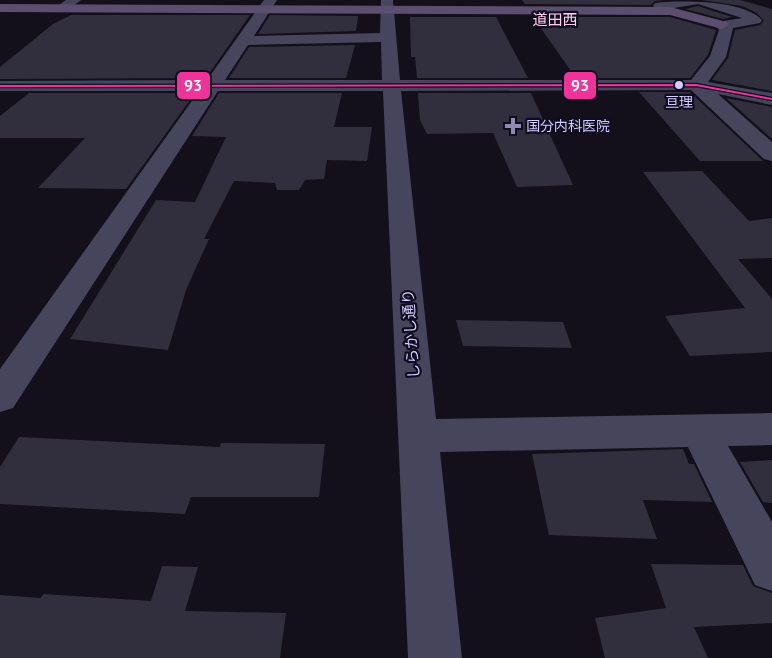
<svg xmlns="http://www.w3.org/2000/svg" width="772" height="658" viewBox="0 0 772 658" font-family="'PT Sans','Noto Sans JP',sans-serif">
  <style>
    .building { fill: #312e3e }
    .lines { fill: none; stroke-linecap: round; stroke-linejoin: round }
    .minor { fill: #47455c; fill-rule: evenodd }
    .major { fill: #5b4e6e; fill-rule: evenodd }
    .bus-1-casing { stroke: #100c1f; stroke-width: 4.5 }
    .bus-1 { stroke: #ef339a; stroke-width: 2 }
    .bus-dot { fill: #d2cbff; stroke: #100c1f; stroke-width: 2 }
    .poi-dot { fill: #8f8aaf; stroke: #100c1f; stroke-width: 2 }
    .labels { text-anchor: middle; stroke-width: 4.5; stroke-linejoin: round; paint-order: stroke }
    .bus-label { font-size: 14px; fill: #d2cbff; stroke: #100c1f }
    .far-poi-label { font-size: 14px; fill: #d2cbff; stroke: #100c1f; text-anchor: start }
    .far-quarter-label { font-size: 15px; fill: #ffcdec; stroke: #100c1f }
    .street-label { font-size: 15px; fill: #d2cbff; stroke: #100c1f }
    .line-badge { stroke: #100c1f; stroke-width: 2 }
    .badge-label { font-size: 16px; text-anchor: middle; font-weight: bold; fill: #fff }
  </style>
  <rect width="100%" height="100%" fill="#13101b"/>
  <g class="building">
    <path d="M522,0H664L655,1L651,5L525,4Z"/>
    <path d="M702,0H740L772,9V91L712,80L728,58L735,30L760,25L764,20L755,12L742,6Z"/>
    <path d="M698,6L732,17L723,19L685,9Z"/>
    <path d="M71,15H250L206,78L0,79V67L53,24Z"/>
    <path d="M270,15L358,16L356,31L258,34Z"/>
    <path d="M410,17H496L528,78H417L415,57H411Z"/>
    <path d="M533,17H670L716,30L708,55L690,78H576Z"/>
    <path d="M355,45L346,78H229L249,47Z"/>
    <path d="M639,92H690L763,161H700Z"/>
    <path d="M29,93H195L126,189L38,188L85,138H0V116Z"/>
    <path d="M219,93H342L334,127H372L367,161L327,160L324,179L305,180L299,190H277L275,183L234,181L204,239H209L186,290L168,350L70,339L156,200L195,202L226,137L192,136Z"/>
    <path d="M418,93H531L573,185L517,187L493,133L427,134L420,120Z"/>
    <path d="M726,98L772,107V139Z"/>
    <path d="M702,171L749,221L772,218V258L738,259L772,299V352L690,356L665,316L745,308L643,172Z"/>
    <path d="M456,320L563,322L572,348L463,346Z"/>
    <path d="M19,437L220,447L221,443L325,444L319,497H191L185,514L0,504V467Z"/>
    <path d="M683,449L689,464H694L712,502L643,500L657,539L549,535L532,454Z"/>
    <path d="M772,460V503L763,502L740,462Z"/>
    <path d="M651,564L743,565L753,586L772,593V623L694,627L708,658H605L595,618L666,608Z"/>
    <path d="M162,566L198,567L185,611L286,613L280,658H0V595L41,598L43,594L151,601Z"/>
  </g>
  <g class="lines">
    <g class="minor">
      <path d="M66,0H81L65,12H55L53,9Z"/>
      <path d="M264,0H277L254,36L380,33L381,0H393L400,80H691L710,56L719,30L715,25L717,22L742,18L698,4L674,8L677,11L670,15L653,6L655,3C681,0 744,0 762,20L760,23L733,28L726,57L708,82L772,93V105L718,94L772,142V161L764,159L691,90L401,91L436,419L772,413V445L728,446L772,522V591L755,585L688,447L440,452L462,658H408L383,91H218L13,408L0,412V369L199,91H0V81L207,80ZM381,42L382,80H225L248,45Z"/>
    </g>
    <path class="major" d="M0,4L670,7L727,22L729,25L722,29L670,15L0,12Z"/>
    <defs>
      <path id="bus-1" d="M0,86L696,85L772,99"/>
    </defs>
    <use href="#bus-1" class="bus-1-casing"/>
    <use href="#bus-1" class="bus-1"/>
  </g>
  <circle class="bus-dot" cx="679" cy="85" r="5"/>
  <path class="poi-dot" d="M510 117h6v6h6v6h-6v6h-6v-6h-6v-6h6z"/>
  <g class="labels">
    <g class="bus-label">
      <text x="679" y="107">亘理</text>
    </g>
    <g class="far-poi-label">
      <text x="526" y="131">国分内科医院</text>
    </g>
    <g class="far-quarter-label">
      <text x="555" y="25">道田西</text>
    </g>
    <g class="street-label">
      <text transform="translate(411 334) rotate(-94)" y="5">しらかし通り</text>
    </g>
  </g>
  <g class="line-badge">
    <rect x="563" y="71" width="34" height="29" rx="6" fill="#ef339a"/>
    <rect x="176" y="71" width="35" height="29" rx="6" fill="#ef339a"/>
  </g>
  <g class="badge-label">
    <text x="580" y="91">93</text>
    <text x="193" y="91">93</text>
  </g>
</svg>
